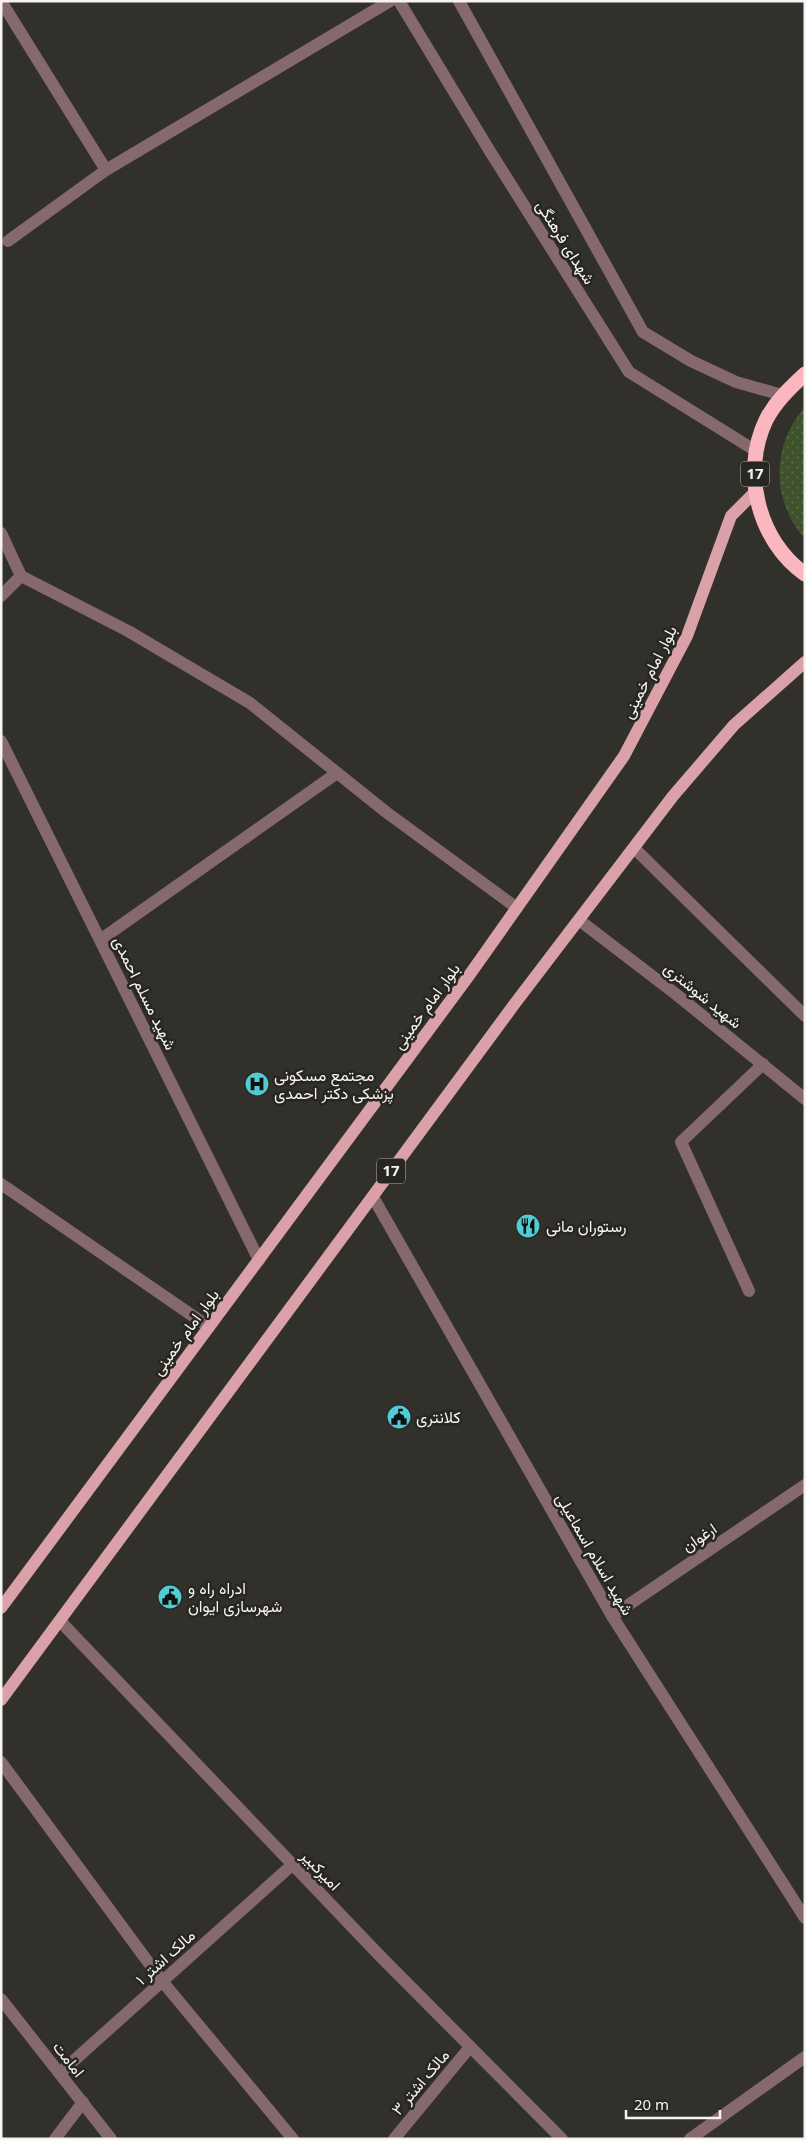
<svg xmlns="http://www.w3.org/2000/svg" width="806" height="2140" viewBox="0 0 806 2140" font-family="'Noto Sans',Vazirmatn,sans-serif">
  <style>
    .grass { fill: url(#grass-dots) }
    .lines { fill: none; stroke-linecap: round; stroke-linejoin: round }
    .minor { stroke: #85696d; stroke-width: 12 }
    .major { stroke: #daa1a8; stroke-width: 12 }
    .highway { stroke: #fbb7c0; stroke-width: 15 }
    .labels { text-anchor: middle; stroke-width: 5; stroke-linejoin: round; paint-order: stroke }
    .shield { fill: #282621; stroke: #b8b6b2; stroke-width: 1 }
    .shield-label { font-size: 15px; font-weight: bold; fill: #f5f4f0 }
    .street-label { font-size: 16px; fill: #f5f4f0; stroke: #282621 }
    .poi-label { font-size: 16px; fill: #f5f4f0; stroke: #282621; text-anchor: start }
  </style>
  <defs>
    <pattern id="grass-dots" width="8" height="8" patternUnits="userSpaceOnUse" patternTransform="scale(1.25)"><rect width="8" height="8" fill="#3e532c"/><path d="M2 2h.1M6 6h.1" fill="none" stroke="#5a6c4b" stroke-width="1.8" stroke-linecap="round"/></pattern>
  </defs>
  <rect width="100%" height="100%" fill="#32302a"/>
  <path class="grass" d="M805,407V539C771,501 771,445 805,407Z"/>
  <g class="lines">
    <g class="minor">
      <path d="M1,1L106,170"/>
      <path d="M399,1L491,153L629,372L756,451"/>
      <path d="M459,1L643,332L691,361L736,382L782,395"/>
      <path d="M8,241L106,170L390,1"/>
      <path d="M1,533L21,576L128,631L250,703L386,812L517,908"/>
      <path d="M1,596L21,576"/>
      <path d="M1,741L259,1260"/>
      <path d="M634,848L805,1016"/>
      <path d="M579,920L677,995L805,1099"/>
      <path d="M100,940L337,773"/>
      <path d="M1,1184L209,1327"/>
      <path d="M373,1197L612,1616L805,1918"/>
      <path d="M749,1291L681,1142L763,1064"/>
      <path d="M612,1616L805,1485"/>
      <path d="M60,1621L381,1957L562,2139"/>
      <path d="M1,1762L162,1981L293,2139"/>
      <path d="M1,1999L111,2139"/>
      <path d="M60,2073L293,1864"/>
      <path d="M55,2139L83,2102"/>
      <path d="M394,2139L470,2047"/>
      <path d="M690,2139L805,2057"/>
    </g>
    <g class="major">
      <path d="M1,1608L468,977L624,756L687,636L731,516L755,492"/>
      <path d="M1,1700L516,1002L673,796L734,725L805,662"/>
    </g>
    <path class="highway" d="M805,374C790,388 775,402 766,420C741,472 758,541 805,574"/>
  </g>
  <defs>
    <symbol id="hospital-disc" viewBox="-11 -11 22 22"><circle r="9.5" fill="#51ccd4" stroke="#282621"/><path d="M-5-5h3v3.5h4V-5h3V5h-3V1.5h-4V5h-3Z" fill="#111"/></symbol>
    <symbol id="restaurant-disc" viewBox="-11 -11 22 22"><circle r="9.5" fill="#51ccd4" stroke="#282621"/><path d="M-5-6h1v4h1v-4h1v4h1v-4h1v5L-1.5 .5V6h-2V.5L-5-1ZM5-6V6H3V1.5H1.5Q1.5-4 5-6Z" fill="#111"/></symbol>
    <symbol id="civic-disc" viewBox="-11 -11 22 22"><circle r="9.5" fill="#51ccd4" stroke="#282621"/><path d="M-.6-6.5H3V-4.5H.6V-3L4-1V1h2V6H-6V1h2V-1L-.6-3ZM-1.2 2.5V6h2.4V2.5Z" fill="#111"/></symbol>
  </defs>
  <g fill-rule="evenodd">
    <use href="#hospital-disc" x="243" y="1070" width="28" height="28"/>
    <use href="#restaurant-disc" x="514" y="1212" width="28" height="28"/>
    <use href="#civic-disc" x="385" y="1403" width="28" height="28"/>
    <use href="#civic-disc" x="156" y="1583" width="28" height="28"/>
  </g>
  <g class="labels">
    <g class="shield">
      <rect x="741" y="461.5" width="28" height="25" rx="4"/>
      <rect x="377" y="1158.5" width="28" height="25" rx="4"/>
    </g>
    <g class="shield-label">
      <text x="755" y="479">17</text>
      <text x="391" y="1176">17</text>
    </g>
    <g class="street-label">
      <text transform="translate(566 242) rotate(58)" y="6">شهدای فرهنگی</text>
      <text transform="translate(649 672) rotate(-63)" y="6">بلوار امام خمینی</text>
      <text transform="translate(145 993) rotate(64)" y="6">شهید مسلم احمدی</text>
      <text transform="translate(703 995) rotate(39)" y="6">شهید شوشتری</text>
      <text transform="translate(426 1006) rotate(-54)" y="6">بلوار امام خمینی</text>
      <text transform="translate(185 1332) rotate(-54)" y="6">بلوار امام خمینی</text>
      <text transform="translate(699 1537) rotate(-34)" y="6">ارغوان</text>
      <text transform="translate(595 1554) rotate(60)" y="6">شهید اسلام اسماعیلی</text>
      <text transform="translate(321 1870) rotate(46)" y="6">امیرکبیر</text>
      <text transform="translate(165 1957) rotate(-42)" y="6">مالک اشتر ۱</text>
      <text transform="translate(69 2059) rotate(52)" y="6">امامت</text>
      <text transform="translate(420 2082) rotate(-50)" y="6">مالک اشتر ۳</text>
    </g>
    <g class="poi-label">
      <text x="274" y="1081">مجتمع مسکونی<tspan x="274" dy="18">پزشکی دکتر احمدی</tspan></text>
      <text x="546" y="1232">رستوران مانی</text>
      <text x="416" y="1423">کلانتری</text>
      <text x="188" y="1594">ادراه راه و<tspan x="188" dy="18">شهرسازی ایوان</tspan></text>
    </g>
  </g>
  <rect width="806" height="2140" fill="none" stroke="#f5f4f0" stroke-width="5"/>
  <path d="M626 2110v8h94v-8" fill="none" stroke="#f5f4f0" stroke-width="2.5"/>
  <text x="634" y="2110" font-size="15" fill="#f5f4f0" stroke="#282621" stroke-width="4" paint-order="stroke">20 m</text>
</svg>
